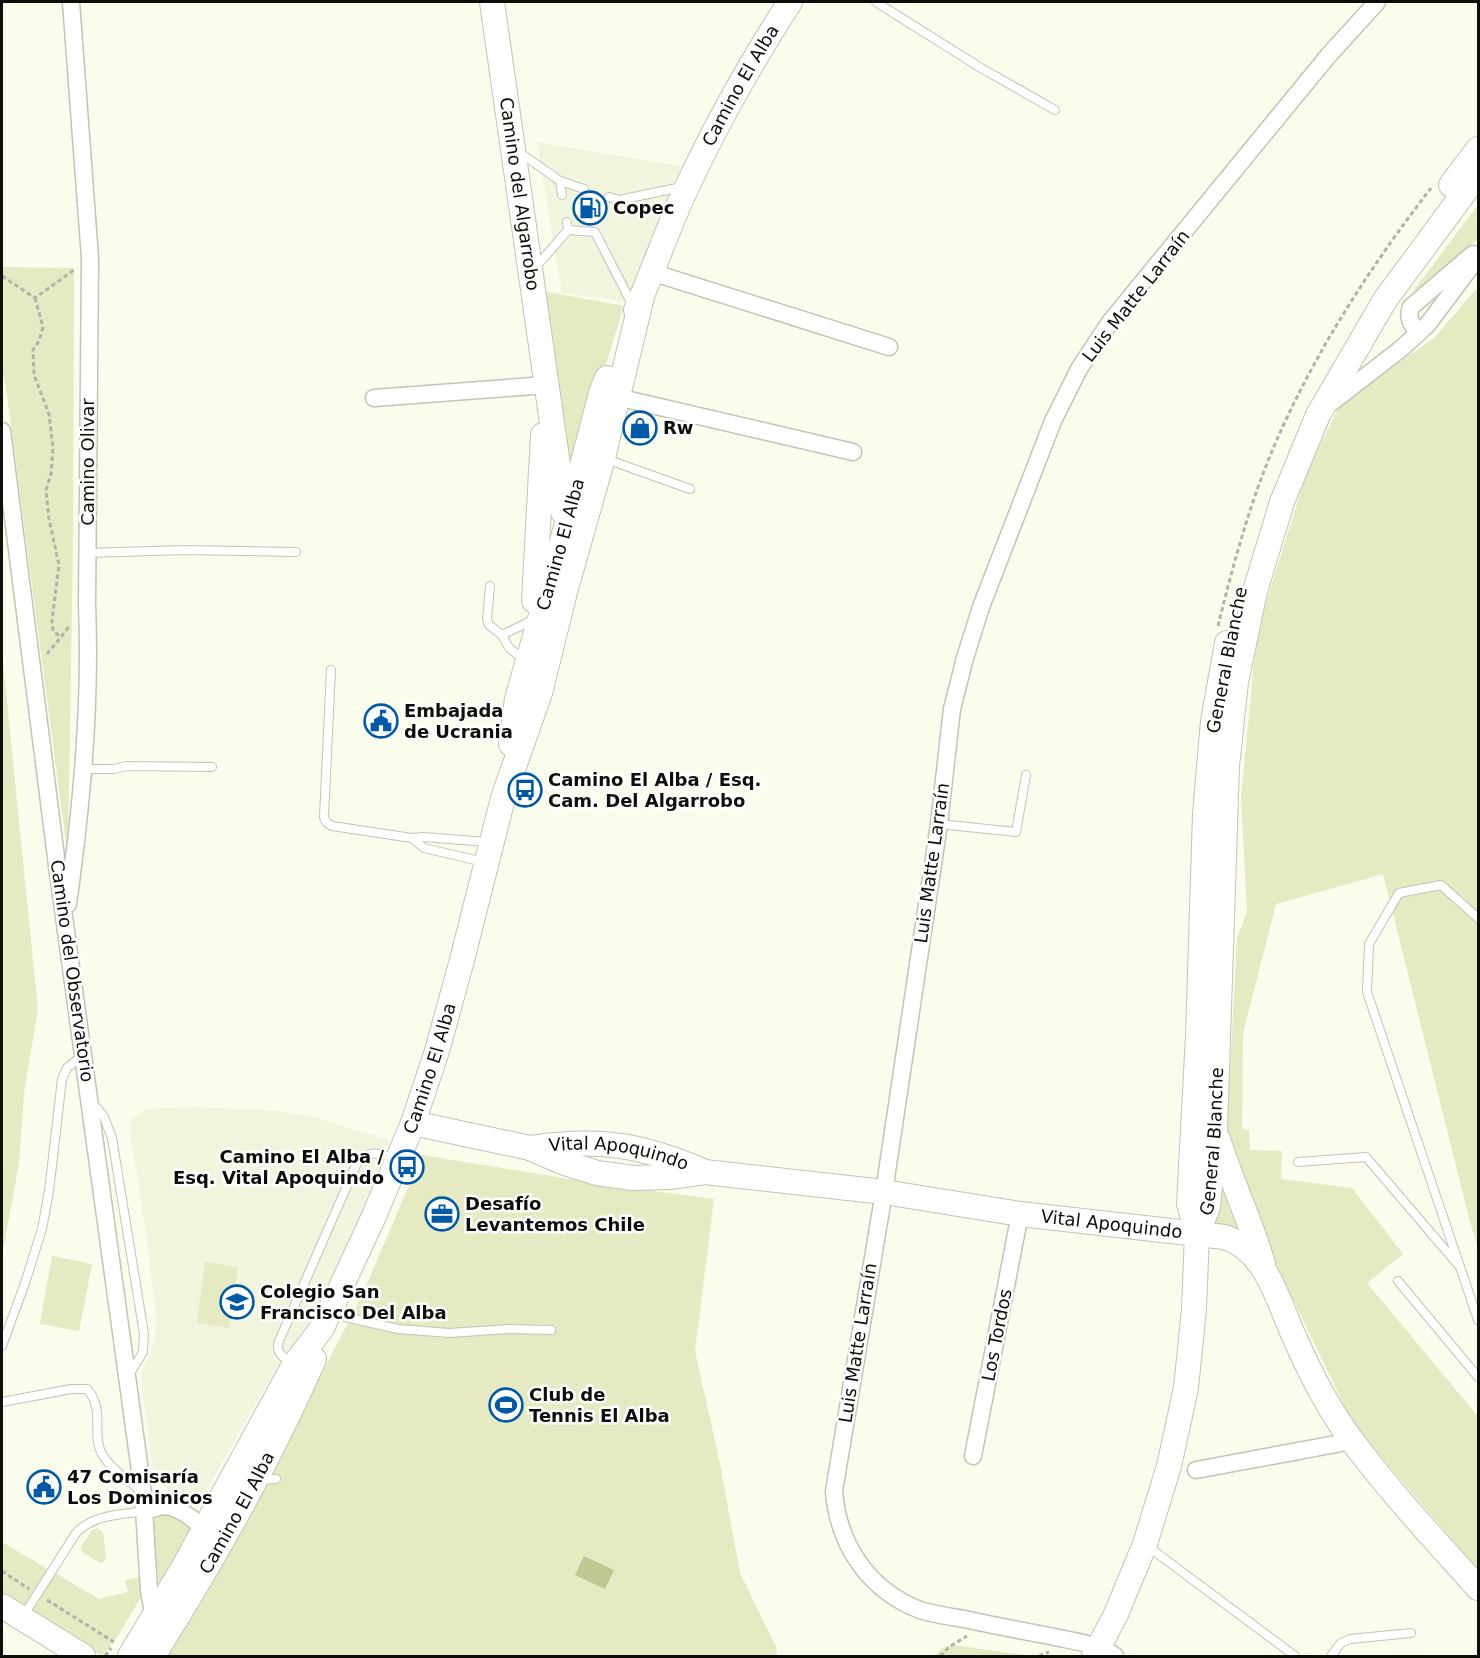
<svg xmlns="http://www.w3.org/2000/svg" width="1480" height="1658" viewBox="0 0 1480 1658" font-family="'DejaVu Sans',sans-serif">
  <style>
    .built { fill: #f1f5dd }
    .green { fill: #e5eac3 }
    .water { fill: #c1c793 }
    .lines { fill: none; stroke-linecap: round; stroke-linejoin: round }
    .lane-casing { stroke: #c2c4b5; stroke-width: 10 }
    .street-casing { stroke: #c2c4b5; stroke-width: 19 }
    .secondary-casing { stroke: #c2c4b5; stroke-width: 26 }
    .path { stroke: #b2b3a7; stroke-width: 3; stroke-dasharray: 4.5 3; stroke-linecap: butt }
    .lane { stroke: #fff; stroke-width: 8 }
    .street { stroke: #fff; stroke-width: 16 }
    .secondary { stroke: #fff; stroke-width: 24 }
    .labels { text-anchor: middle; stroke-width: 5; stroke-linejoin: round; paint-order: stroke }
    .street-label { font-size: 18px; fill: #0e0f0a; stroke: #fff }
    .poi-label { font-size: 18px; font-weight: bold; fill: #0e0f0a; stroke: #fff; text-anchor: start }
  </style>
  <rect width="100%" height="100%" fill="#fafcec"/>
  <g class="built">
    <path d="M537,142L681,166L627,302L562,293Z"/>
    <path d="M197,1107L279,1111L309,1116L390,1140L356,1227L299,1343L285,1353L204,1494L195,1501L164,1486L155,1476L153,1469L141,1380V1373L155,1340L156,1318L147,1241L129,1125L133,1118L147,1110L162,1108Z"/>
  </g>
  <g class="green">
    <path d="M1478,205V239L1411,294Z"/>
    <path d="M2,267L74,268L73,539L68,858L7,395L2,367Z"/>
    <path d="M1478,287V1248L1470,1222L1383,874L1276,904L1243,1033L1242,1129L1249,1130L1250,1150L1282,1151L1281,1179L1352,1188L1403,1254L1367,1283L1476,1414L1478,1413V1569L1354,1426L1264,1239L1227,1129L1237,938L1247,912L1241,797L1257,631L1308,469L1340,405L1435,337Z"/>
    <path d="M542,291L624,306L568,486Z"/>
    <path d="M2,652L38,1010L24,1093L19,1163L2,1256Z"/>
    <path d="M1218,1154L1247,1233L1238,1229L1220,1228L1213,1220Z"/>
    <path d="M422,1155L606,1185L714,1199L695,1351L719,1459L740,1573L776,1647L777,1656H167L262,1488L360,1300Z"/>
    <path d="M52,1256L92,1264L79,1331L40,1324Z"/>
    <path d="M205,1262L238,1267L229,1328L197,1323Z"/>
    <path d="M161,1511L173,1512L194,1532L159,1587L152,1518Z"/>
    <path d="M97,1528L103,1532L106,1557L104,1562L100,1563L82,1552L81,1547L92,1530Z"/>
    <path d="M2,1542L99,1599L128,1592L125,1580L145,1576V1591L114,1642L102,1656L2,1593Z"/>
    <path d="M954,1645L1031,1656H935L943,1647Z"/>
  </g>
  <path class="water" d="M584,1556L614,1570L605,1589L575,1575Z"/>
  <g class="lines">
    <defs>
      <g id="lane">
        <path d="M876,2L981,68L1055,110"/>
        <path d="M519,152L560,181L584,189"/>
        <path d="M560,181L562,195"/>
        <path d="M609,197L619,200L682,187"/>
        <path d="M568,230L595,232L633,306"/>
        <path d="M534,269L568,230L567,222"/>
        <path d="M606,459L690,489"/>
        <path d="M87,553L185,550L296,552"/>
        <path d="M490,586L487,619L489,625L502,635L509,648L526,661"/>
        <path d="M502,635L533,620"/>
        <path d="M331,670L324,817L326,822L332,826L412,838L424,837L488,842"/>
        <path d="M84,769H114L127,766L212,767"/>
        <path d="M939,824L1016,832L1026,775"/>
        <path d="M412,838L424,848L484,862"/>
        <path d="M1478,918L1441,885L1399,893L1369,944L1367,992L1478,1320"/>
        <path d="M93,1103L104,1117L112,1138L144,1334L143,1352L129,1375"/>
        <path d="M1298,1162L1366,1157L1460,1267"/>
        <path d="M1398,1281L1478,1377"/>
        <path d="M340,1301L345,1317L398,1329L449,1333L510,1329L551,1330"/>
        <path d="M2,1346L25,1283L42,1229L49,1191L62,1079L67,1068L83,1055"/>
        <path d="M292,1363C283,1358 275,1352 279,1341L357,1163C368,1149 379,1153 395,1158"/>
        <path d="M2,1402L71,1389H87C105,1409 92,1434 101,1452C109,1468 128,1480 141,1491"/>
        <path d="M259,1480L276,1479"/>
        <path d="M1146,1545L1295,1656"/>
        <path d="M22,1618L76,1533C94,1514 120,1515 144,1511"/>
        <path d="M1331,1656L1341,1643L1350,1639L1411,1633"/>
      </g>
      <g id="street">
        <path d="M651,272L889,347"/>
        <path d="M1418,333C1411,324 1407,318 1411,307L1473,254"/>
        <path d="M617,397L853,452"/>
        <path d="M374,398L546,385"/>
        <path d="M1331,403L1402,348L1428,324L1478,257"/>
        <path d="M2,431L58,873L143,1493L149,1590L154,1618"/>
        <path d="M68,904C82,803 91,705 87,604L90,258L71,2"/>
        <path d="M973,1456L1020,1214"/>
        <path d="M1196,1470L1352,1441"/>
        <path d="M144,1511C150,1510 157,1507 163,1506C180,1506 201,1524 210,1537"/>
        <path d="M1115,1656C1097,1643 1071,1641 1050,1636C1023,1631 996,1626 969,1620C953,1617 936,1615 920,1610C868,1590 838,1544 834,1491L884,1192L939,824L952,709L965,658L981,607L1053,421L1079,369L1110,322L1128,300L1328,56L1377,2"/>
      </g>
      <g id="secondary">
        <path id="s1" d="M492,2L563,500V512"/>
        <path d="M1451,185L1478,149"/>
        <path id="s2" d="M636,310C654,269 668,227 687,187C717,122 752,61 790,2"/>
        <path d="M534,601L543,435"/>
        <path id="s3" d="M511,744L517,699L563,538L601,393L607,378"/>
        <path id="s4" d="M413,1123L530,1148L562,1162L597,1173L633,1178L669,1177L705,1172L884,1192L1020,1214L1224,1237C1265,1249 1277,1298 1293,1334C1309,1371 1328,1409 1353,1442C1391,1493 1436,1541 1478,1588"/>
        <path d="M1218,1139C1231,1181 1251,1221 1263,1264"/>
        <path id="s5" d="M530,1148C598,1138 641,1144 705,1172"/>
        <path d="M1197,1234L1189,1204L1198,1036L1205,814L1213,721L1227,643"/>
        <path d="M2,1606L83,1656"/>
        <path id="s6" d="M130,1656L183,1568L294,1365L322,1328L374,1216L413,1123L437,1051L462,960L503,798L540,693L565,592L603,458L642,297"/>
        <path id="s7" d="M153,1656C213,1561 269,1462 314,1359"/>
        <path id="s8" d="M1094,1656L1116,1614L1145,1544L1169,1466L1186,1388L1194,1309L1197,1234L1208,1207L1215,1130L1227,766L1236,682L1255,591L1282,502L1318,415L1385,300L1478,174"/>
      </g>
    </defs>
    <use href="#lane" class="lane-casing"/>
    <use href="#street" class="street-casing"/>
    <use href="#secondary" class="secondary-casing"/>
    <g class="path">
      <path d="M2,276L35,298L74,270"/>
      <path d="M35,298L43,327L39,341L33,350L34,375L49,414L53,448L51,474L46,490L49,519L59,565L52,620L53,631L61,637L70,625"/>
      <path d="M1218,626C1233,565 1250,502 1275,444C1315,352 1370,267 1431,188"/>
      <path d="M47,654L61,637"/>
      <path d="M2,1571L29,1589"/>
      <path d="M47,1600L114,1642"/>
      <path d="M105,1656L111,1648"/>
      <path d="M940,1656L949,1647L967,1636"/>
      <path d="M1039,1656L1049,1652"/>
    </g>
    <use href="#lane" class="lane"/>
    <use href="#street" class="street"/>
    <use href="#secondary" class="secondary"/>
  </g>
  <defs>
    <symbol id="fuel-ring" viewBox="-11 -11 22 22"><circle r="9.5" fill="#fff" stroke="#0059a7" stroke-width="1.5"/><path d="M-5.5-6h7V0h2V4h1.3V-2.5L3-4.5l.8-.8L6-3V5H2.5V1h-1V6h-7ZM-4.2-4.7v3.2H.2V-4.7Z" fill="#0059a7"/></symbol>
    <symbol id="shop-ring" viewBox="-11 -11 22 22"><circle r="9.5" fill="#fff" stroke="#0059a7" stroke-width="1.5"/><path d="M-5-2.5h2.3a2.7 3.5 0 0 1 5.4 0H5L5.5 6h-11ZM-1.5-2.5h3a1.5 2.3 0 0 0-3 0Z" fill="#0059a7"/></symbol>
    <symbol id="civic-ring" viewBox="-11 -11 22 22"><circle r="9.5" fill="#fff" stroke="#0059a7" stroke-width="1.5"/><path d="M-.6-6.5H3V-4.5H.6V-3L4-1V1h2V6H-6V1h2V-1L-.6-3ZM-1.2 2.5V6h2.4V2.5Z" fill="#0059a7"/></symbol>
    <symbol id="bus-ring" viewBox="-11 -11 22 22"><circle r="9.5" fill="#fff" stroke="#0059a7" stroke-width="1.5"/><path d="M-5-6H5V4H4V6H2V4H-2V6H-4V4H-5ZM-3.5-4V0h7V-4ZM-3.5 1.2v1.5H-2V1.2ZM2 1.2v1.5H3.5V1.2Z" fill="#0059a7"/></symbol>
    <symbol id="office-ring" viewBox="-11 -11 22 22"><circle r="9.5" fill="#fff" stroke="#0059a7" stroke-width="1.5"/><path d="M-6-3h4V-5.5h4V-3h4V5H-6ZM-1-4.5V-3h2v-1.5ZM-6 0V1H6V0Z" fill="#0059a7"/></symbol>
    <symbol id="school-ring" viewBox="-11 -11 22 22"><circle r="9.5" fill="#fff" stroke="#0059a7" stroke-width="1.5"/><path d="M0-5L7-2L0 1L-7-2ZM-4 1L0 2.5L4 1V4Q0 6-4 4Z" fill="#0059a7"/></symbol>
    <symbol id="stadium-ring" viewBox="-11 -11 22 22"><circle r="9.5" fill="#fff" stroke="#0059a7" stroke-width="1.5"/><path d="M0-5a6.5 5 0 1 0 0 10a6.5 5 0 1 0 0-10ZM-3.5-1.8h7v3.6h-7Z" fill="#0059a7"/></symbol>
  </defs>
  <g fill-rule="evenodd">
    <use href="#fuel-ring" x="571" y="189" width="38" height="38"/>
    <use href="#shop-ring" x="621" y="409" width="38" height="38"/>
    <use href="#civic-ring" x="362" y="702" width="38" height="38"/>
    <use href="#bus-ring" x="506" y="771" width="38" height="38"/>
    <use href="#bus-ring" x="388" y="1148" width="38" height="38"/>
    <use href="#office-ring" x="423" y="1195" width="38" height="38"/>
    <use href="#school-ring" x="218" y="1283" width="38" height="38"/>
    <use href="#stadium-ring" x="487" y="1386" width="38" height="38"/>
    <use href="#civic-ring" x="25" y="1468" width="38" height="38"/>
  </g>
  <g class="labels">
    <g class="street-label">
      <text dy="6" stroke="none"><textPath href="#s2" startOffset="248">Camino El Alba</textPath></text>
      <text dy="6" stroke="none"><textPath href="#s1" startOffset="194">Camino del Algarrobo</textPath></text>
      <text transform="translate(1136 296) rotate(-52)" y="6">Luis Matte Larraín</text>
      <text transform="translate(88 462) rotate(-90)" y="6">Camino Olivar</text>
      <text dy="6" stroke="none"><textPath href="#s3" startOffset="206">Camino El Alba</textPath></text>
      <text transform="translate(1227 660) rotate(-79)" y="6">General Blanche</text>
      <text transform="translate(932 863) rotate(-82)" y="6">Luis Matte Larraín</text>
      <text transform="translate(72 971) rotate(82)" y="6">Camino del Observatorio</text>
      <text dy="6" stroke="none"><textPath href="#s6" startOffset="662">Camino El Alba</textPath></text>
      <text dy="6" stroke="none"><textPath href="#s8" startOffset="534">General Blanche</textPath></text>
      <text dy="6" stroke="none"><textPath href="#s5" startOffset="90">Vital Apoquindo</textPath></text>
      <text dy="6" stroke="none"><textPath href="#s4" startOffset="710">Vital Apoquindo</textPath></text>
      <text transform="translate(997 1335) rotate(-79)" y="6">Los Tordos</text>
      <text transform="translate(858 1343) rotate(-81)" y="6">Luis Matte Larraín</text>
      <text dy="6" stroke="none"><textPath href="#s7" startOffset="166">Camino El Alba</textPath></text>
    </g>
    <g class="poi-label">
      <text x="613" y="214">Copec</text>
      <text x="663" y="434">Rw</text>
      <text x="404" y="717">Embajada<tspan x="404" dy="21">de Ucrania</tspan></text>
      <text x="548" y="786">Camino El Alba / Esq.<tspan x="548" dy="21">Cam. Del Algarrobo</tspan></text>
      <text x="384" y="1163" text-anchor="end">Camino El Alba /<tspan x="384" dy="21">Esq. Vital Apoquindo</tspan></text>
      <text x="465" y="1210">Desafío<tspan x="465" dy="21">Levantemos Chile</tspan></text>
      <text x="260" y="1298">Colegio San<tspan x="260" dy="21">Francisco Del Alba</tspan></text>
      <text x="529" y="1401">Club de<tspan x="529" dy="21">Tennis El Alba</tspan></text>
      <text x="67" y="1483">47 Comisaría<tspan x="67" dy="21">Los Dominicos</tspan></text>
    </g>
  </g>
  <rect width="1480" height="1658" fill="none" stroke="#0e0f0a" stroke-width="6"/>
</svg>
